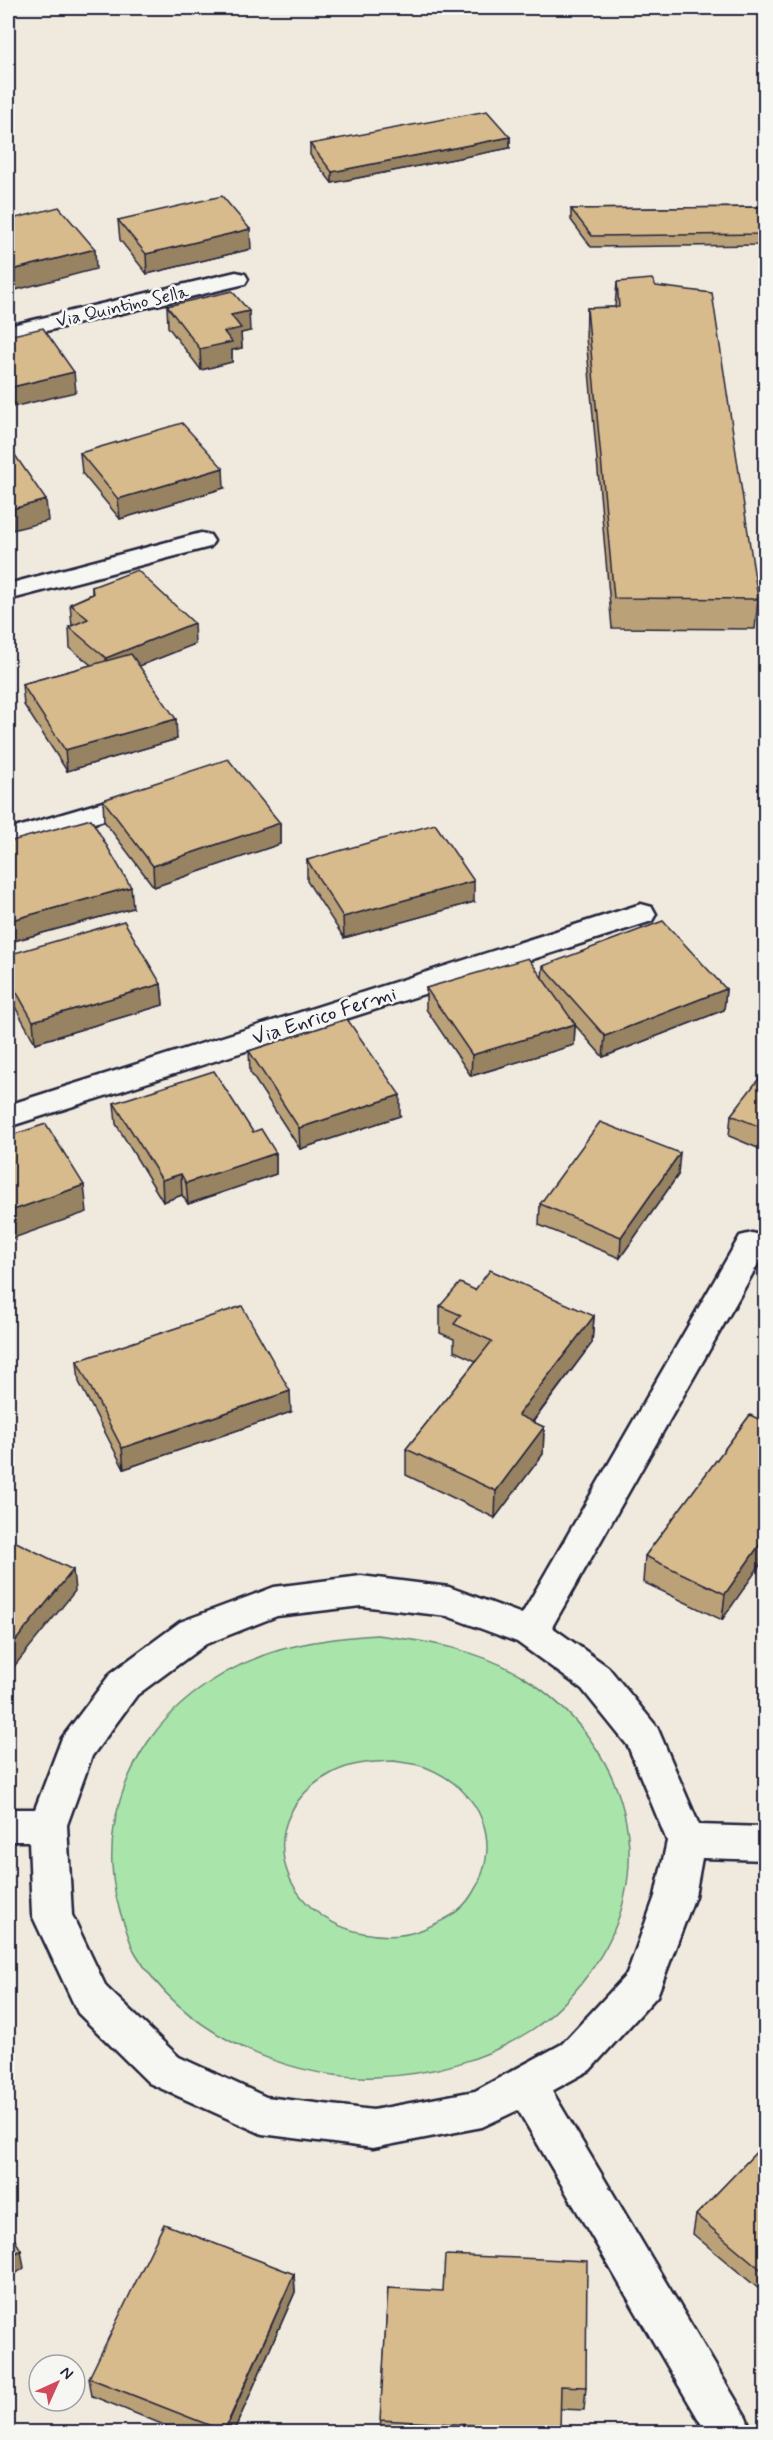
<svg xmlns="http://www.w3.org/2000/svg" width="773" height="2440" viewBox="0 0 773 2440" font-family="Mynerve,sans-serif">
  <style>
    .green { fill: #a9e5ab; stroke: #668473; stroke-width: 1.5; fill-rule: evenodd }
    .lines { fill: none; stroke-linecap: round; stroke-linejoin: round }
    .street-casing { stroke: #22223b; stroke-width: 5 }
    .street { fill: #f6f6f2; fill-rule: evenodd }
    .wall { fill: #baa178; stroke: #22223b; stroke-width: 1.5 }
    .shaded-wall { fill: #978362; stroke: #22223b; stroke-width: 1.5 }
    .building { fill: #d8bb8c; stroke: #22223b; stroke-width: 1.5 }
    .labels { text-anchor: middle; stroke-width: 5; stroke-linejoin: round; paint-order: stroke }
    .far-street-label { font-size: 18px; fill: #22223b; stroke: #f6f6f2 }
    .street-label { font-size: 21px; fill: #22223b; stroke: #f6f6f2 }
  </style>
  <rect width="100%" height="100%" fill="#f0eade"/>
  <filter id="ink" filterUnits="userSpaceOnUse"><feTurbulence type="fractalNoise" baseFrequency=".0167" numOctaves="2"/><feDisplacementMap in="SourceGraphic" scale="12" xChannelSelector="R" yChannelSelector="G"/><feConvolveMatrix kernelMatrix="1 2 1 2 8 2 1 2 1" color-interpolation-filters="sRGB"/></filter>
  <g filter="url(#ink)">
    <path class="green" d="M377,1635C426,1641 478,1649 522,1676C628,1743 666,1872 587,1976C572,1996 554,2015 533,2029C487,2060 431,2075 375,2077C325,2079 273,2064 230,2041C192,2021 158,1991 136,1954C131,1946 128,1935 125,1926C92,1843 123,1749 192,1695C248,1651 308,1639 377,1635ZM394,1761C404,1763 416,1764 425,1767C481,1789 505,1843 472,1894C461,1913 441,1922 421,1930C403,1937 382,1937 363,1933C277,1915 250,1816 332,1773C352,1762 373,1762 394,1761Z"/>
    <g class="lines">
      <defs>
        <g id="street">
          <path d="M236,272L245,274L248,279L245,284L8,340V326Z"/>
          <path d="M201,533L210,535L214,541L210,547L8,600V584Z"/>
          <path d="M147,789L157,792L161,798L157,804L8,849V830Z"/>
          <path d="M641,904L652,907L656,914L652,921L8,1127V1105Z"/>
          <path d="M752,1233L764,1236L766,1250L552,1627L608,1667L657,1727L699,1825L766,1827V1860L702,1858L695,1896L657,1996L590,2070L552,2091L746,2417L752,2432H706L518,2110L482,2127L373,2148L262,2134L149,2083L78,2013L32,1915L29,1841H8V1809H35L62,1738L111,1673L180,1622L261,1592L274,1587L361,1576L449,1587L522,1614L740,1236ZM361,1606L447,1616L517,1642L582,1689L628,1746L667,1841L655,1896L627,1974L562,2044L475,2091L373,2110L266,2097L179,2057L106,1987L72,1915L67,1825L92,1756L137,1695L206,1644L277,1616Z"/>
        </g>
      </defs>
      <use href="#street" class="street-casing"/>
      <use href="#street" class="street"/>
    </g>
    <g class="wall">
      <path d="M510,137V148L332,183L310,155V144Z"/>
      <path d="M765,207V245L591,247L571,220V209Z"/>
      <path d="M118,220L251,249L147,274L120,240Z"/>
      <path d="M617,282L758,599L755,629L612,628L586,337L587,308L615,307Z"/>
      <path d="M167,306L250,331L241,333L242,348L232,350V362L201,370L168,327Z"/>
      <path d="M80,453L224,488L120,519L82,473Z"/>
      <path d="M92,587L195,644L139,666L177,739L67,771L24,705L22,684L91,665L70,648L69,627L72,626L70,604L92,594Z"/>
      <path d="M103,800L280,823V844L154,887L104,821Z"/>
      <path d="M8,842L133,908L10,942L8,936Z"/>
      <path d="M307,860L474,902L344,938L307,881Z"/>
      <path d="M8,955L161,984L163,1005L35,1043L8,994Z"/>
      <path d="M543,966L726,989L724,1010L603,1057L575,1025L574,1045L471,1076L426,1009V988L542,978Z"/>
      <path d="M249,1051L400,1116L300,1149L250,1072Z"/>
      <path d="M765,1073V1151L729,1136L731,1115Z"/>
      <path d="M114,1103L253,1132L276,1153V1174L188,1204L182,1195L163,1202L116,1124Z"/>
      <path d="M678,1175L620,1258L539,1225L540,1204Z"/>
      <path d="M475,1290L594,1316L592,1343L533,1422L544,1427L543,1454L495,1518L406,1475V1449L476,1361L454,1351V1339L440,1333V1306Z"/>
      <path d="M77,1361L291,1412L124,1469L79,1382Z"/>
      <path d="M750,1415L722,1620L643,1582L645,1556Z"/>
      <path d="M765,2143V2294L693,2234L696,2215Z"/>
      <path d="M294,2274L295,2292L233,2433H184L92,2396L89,2378Z"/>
      <path d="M388,2288L586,2387L584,2410L560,2409V2433H380Z"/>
    </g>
    <g class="shaded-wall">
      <path d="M510,137V148L332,183V172Z"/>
      <path d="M250,229L251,249L147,274L146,254Z"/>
      <path d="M95,249L96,269L8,292V271Z"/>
      <path d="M249,311L250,331L241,333L242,348L232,350V362L201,370L200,349L224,332L231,315Z"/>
      <path d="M74,372L76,392L8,408V388Z"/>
      <path d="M223,468L224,488L120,519L118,499Z"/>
      <path d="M46,500L48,521L8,531V510Z"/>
      <path d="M194,623L195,644L107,679L106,658Z"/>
      <path d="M176,719L177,739L67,771L65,750Z"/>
      <path d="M280,823V844L154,887L153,866Z"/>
      <path d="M474,881V902L344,938L343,917Z"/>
      <path d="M131,887L133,908L10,942L8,921Z"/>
      <path d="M161,984L163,1005L35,1043L33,1021Z"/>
      <path d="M726,989L724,1010L603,1057L605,1036Z"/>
      <path d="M575,1024L574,1045L471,1076L472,1055Z"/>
      <path d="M400,1095V1116L300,1149L299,1128Z"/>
      <path d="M276,1153V1174L188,1204L186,1183Z"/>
      <path d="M680,1153L678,1175L620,1258L621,1237Z"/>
      <path d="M181,1174L182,1195L163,1202L162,1180Z"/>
      <path d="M84,1185L87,1212L8,1240V1212Z"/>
      <path d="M594,1316L592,1343L517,1442L518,1415Z"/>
      <path d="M290,1391L291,1412L124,1469L122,1448Z"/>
      <path d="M544,1427L543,1454L495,1518L496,1491Z"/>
      <path d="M765,1537V1558L722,1620L725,1594Z"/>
      <path d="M73,1570L75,1591L8,1674V1650Z"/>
      <path d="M21,2250L24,2268L8,2279V2258Z"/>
      <path d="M294,2274L295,2292L233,2433H224Z"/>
    </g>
    <g class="building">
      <path d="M487,111L510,137L332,172L310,144Z"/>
      <path d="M222,196L250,229L146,254L118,220Z"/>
      <path d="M59,207L95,249L8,271V220Z"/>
      <path d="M765,207V234L592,236L571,209Z"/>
      <path d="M652,279L656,286L712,293L758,599L614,598L587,308L619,307L617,282Z"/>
      <path d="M232,291L249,311L231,315L241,328L224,332L232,342L200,349L167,306Z"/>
      <path d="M43,328L74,372L8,388V336Z"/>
      <path d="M182,423L223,468L118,499L80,453Z"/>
      <path d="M8,445L46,500L8,510Z"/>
      <path d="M137,570L194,623L106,658L69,627L88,619L70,604L93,594L92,587Z"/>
      <path d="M131,654L176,719L65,750L22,684Z"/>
      <path d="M228,759L280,823L153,866L103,800Z"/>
      <path d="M91,819L131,887L8,921V842Z"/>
      <path d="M435,824L474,881L343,917L307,860Z"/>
      <path d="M124,921L161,984L33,1021L8,977V955Z"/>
      <path d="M663,921L726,989L605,1036L543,966Z"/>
      <path d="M528,958L575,1024L472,1055L426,988Z"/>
      <path d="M347,1019L400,1095L299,1128L249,1051Z"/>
      <path d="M214,1071L253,1132L261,1129L276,1153L186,1183L181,1174L162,1180L114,1103Z"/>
      <path d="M764,1072L765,1073V1129L731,1115Z"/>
      <path d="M600,1122L680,1153L621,1237L540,1204Z"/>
      <path d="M46,1124L84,1185L8,1212V1135L9,1136Z"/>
      <path d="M490,1270L594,1316L518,1415L544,1427L496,1491L406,1449L492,1341L454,1324L461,1315L440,1306L460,1283L475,1290Z"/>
      <path d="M242,1306L290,1391L122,1448L77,1361Z"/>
      <path d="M750,1415L765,1422V1537L725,1594L645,1556Z"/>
      <path d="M8,1538L73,1570L8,1650Z"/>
      <path d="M765,2143V2273L696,2215Z"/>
      <path d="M164,2224L294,2274L224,2431L89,2378Z"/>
      <path d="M8,2229L21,2250L8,2258Z"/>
      <path d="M445,2255L587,2261L586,2387L561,2386L560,2430L380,2420L388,2288L443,2291Z"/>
    </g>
  </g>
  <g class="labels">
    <g class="far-street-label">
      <text transform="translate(122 306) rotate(-13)" y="6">Via Quintino Sella</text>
    </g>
    <g class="street-label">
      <text transform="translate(324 1015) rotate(-18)" y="7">Via Enrico Fermi</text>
    </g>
  </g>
  <rect width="773" height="2440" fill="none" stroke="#f6f6f2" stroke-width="30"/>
  <rect x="15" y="15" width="743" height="2410" fill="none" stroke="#22223b" stroke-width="2" filter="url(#ink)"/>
  <g transform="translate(57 2383) rotate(45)"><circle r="28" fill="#f6f6f2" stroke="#a1a1a9" stroke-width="1.5"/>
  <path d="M0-4.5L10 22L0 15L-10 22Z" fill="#d1495b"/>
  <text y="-9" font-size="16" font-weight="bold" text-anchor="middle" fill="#22223b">N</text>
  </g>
</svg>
